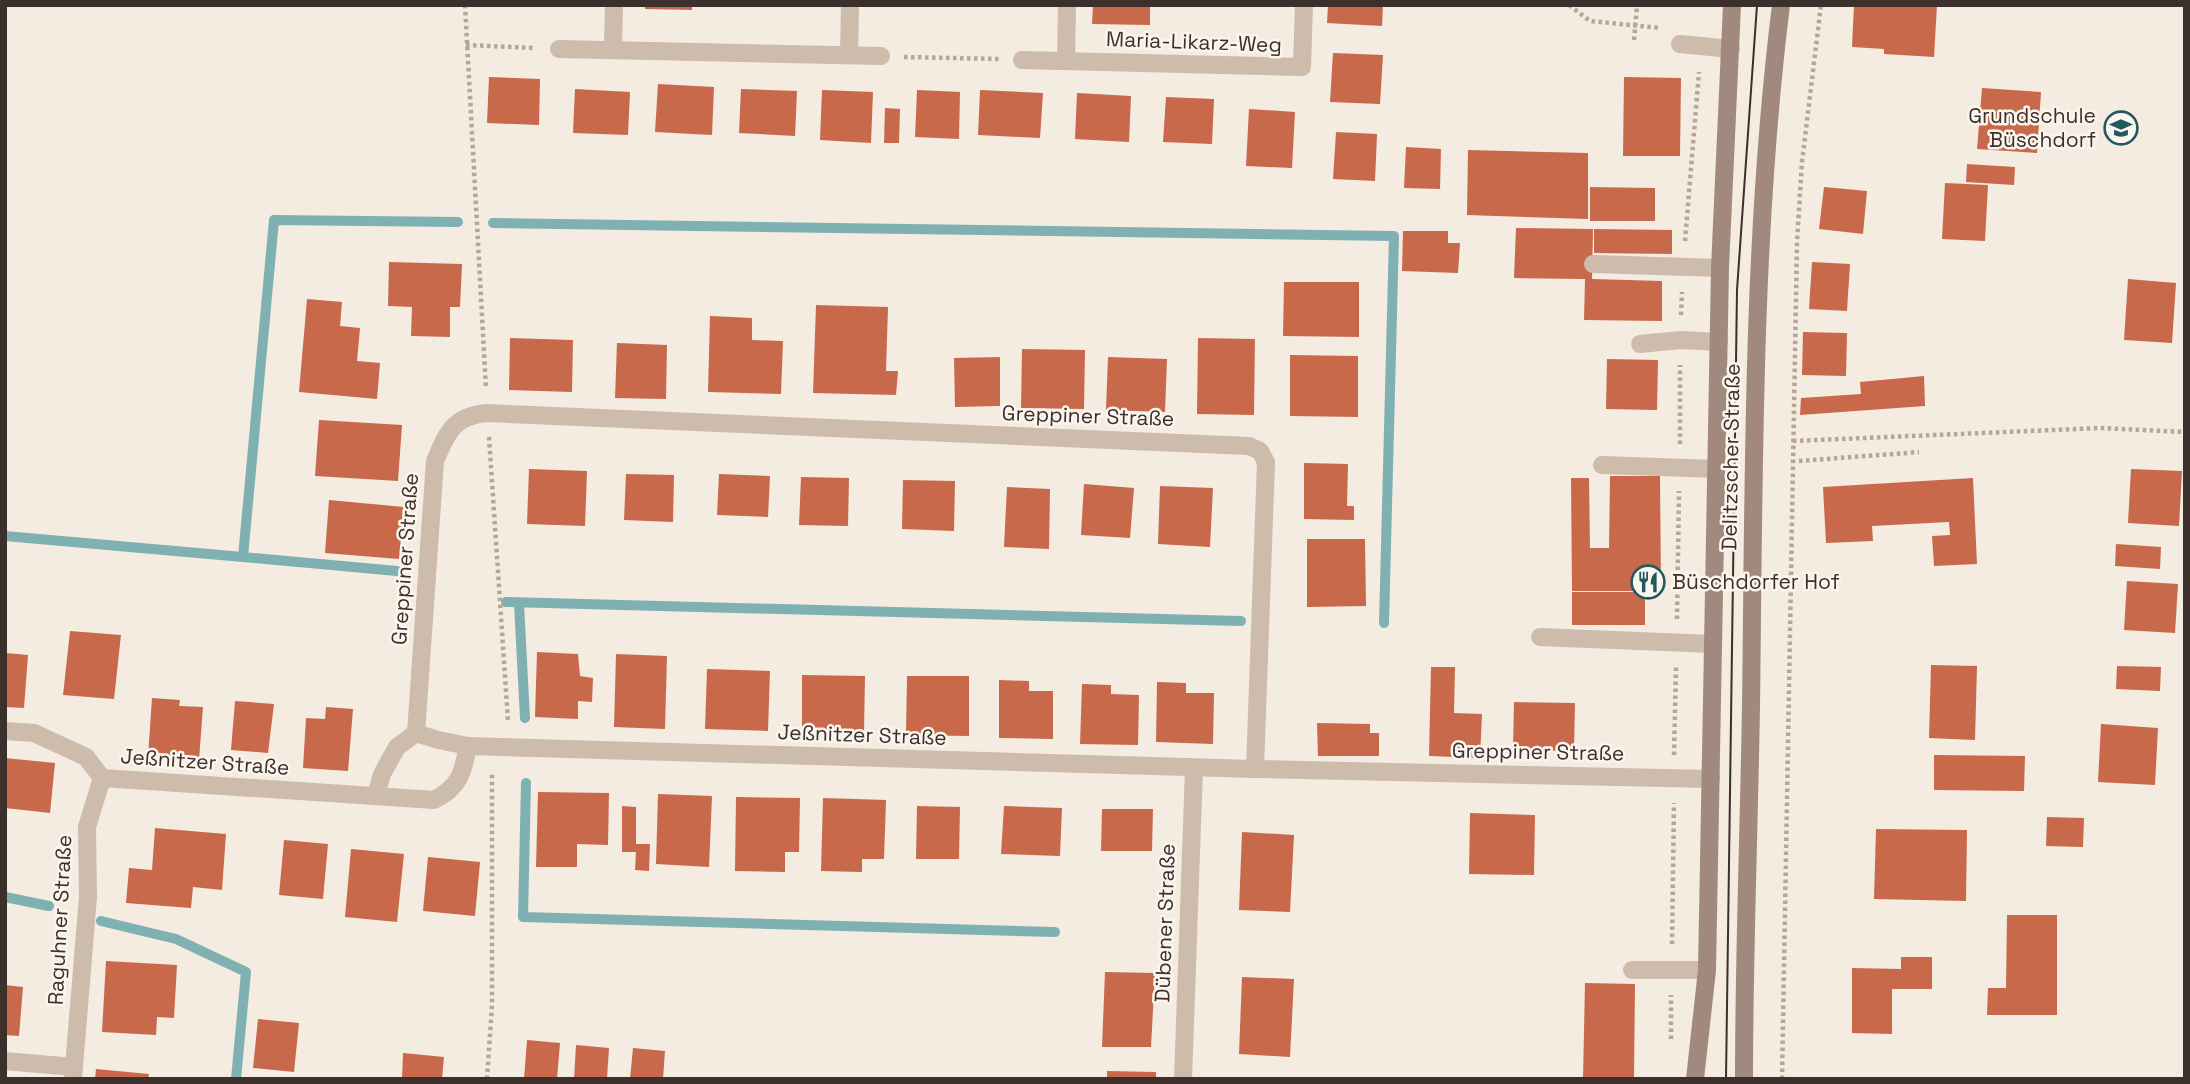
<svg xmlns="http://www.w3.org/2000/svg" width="2190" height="1084" viewBox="0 0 2190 1084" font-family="'Space Grotesk',sans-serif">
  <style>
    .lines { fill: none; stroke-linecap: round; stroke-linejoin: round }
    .stream { stroke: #7fb0b2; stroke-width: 10 }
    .building { fill: #c8694b }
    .path { stroke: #b9a596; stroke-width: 4.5; stroke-dasharray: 3.5 3.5; stroke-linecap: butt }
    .service { stroke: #cdbbac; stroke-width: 18 }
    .minor { stroke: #cdbbac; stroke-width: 18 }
    .secondary { stroke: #a18a7d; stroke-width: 18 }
    .tram { stroke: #3b302b; stroke-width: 2 }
    .labels { text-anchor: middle; stroke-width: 5; stroke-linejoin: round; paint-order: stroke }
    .street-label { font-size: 21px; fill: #3b302b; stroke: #fbf5ee }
    .poi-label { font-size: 21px; fill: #3b302b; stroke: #fbf5ee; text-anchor: end }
  </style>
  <rect width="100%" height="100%" fill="#f4ebe1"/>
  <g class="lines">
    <g class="stream">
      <path d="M493,223L1394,236L1384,623"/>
      <path d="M5,536L243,557L274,220L458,222"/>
      <path d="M243,557L397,571"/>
      <path d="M506,602L1241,621"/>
      <path d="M519,604L525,718"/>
      <path d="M526,783L523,917L1055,932"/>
      <path d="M5,897L49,906"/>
      <path d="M101,921L176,939L246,972L236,1079"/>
    </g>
  </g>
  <g class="building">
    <path d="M645,5H692V10L645,9Z"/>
    <path d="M1093,5H1150V25L1092,24Z"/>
    <path d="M1328,5H1383L1382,26L1327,23Z"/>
    <path d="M1854,5H1937L1934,57L1884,54V49L1852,47Z"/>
    <path d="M1333,53L1383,55L1380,104L1330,102Z"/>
    <path d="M489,77L540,79L539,125L487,123Z"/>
    <path d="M1624,77L1681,78L1680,156H1623Z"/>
    <path d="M658,84L714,87L712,135L655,132Z"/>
    <path d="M1982,88L2041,92L2037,153L1977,149Z"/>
    <path d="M575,89L630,92L628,135L573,133Z"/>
    <path d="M741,89L797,91L795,136L739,133Z"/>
    <path d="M822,90L873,92L871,143L820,140Z"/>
    <path d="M917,90L960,92L959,139L915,137Z"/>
    <path d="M980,90L1043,93L1040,138L978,135Z"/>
    <path d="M1077,93L1131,96L1129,142L1075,139Z"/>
    <path d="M1166,97L1214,99L1212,144L1163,142Z"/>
    <path d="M885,108L900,109L899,143H884Z"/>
    <path d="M1249,109L1295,112L1292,168L1246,166Z"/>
    <path d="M1336,132L1377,134L1375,181L1333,179Z"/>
    <path d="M1406,147L1441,149L1440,189L1404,188Z"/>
    <path d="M1468,150L1588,153V219L1467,215Z"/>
    <path d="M1967,164L2015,167L2014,185L1966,182Z"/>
    <path d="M1945,183L1988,185L1985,241L1942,239Z"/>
    <path d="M1590,187L1655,188V221H1590Z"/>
    <path d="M1824,187L1867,191L1863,234L1819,229Z"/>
    <path d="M1516,228L1593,229L1592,279L1662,281V321L1584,320L1585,279L1514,278Z"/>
    <path d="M1594,229L1672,230V254L1594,253Z"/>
    <path d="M1403,231H1448V243H1460L1458,273L1402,271Z"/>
    <path d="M389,262L462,264L460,307H450V337L411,336L412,307L388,306Z"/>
    <path d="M1812,262L1850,264L1847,311L1809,309Z"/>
    <path d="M2128,279L2176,283L2172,343L2124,340Z"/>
    <path d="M1284,282H1359V337L1283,336Z"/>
    <path d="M307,299L342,302L340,326L360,328L357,361L380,363L377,399L299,392Z"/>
    <path d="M816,305L888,307L886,371H898L896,395L813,393Z"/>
    <path d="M710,316L752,318V340L783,341L781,394L708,392Z"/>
    <path d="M1803,332L1847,333L1846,376L1802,375Z"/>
    <path d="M510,338L573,340L572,392L509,390Z"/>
    <path d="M1198,338L1255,339L1254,415L1197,414Z"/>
    <path d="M617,343L667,345L666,399L615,398Z"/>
    <path d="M1022,349L1085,350L1084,409L1021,408Z"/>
    <path d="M1290,355L1358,356V417L1290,416Z"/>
    <path d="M1000,357V406L955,407L954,358Z"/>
    <path d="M1108,357L1167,359L1165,412L1106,410Z"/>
    <path d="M1607,359L1658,360L1657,410L1606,409Z"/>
    <path d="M1924,376L1925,406L1800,415L1801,398L1861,394L1860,382Z"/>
    <path d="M319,420L402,425L398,481L315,476Z"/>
    <path d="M1304,463L1348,464L1347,506H1354V520L1304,519Z"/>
    <path d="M529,469L587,471L585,526L527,524Z"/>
    <path d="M2131,469L2182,471L2179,526L2128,523Z"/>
    <path d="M626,474L674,475L673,522L624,520Z"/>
    <path d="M719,474L770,476L768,517L717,515Z"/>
    <path d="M1610,476H1660L1661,591H1572L1571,478H1589L1590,548H1609Z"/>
    <path d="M801,477L849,478L848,526L799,525Z"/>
    <path d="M1973,478L1977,564L1934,566L1932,536L1950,535L1949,522L1872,526L1873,541L1826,543L1823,487Z"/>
    <path d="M903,480L955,481L954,531L902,529Z"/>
    <path d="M1084,484L1134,488L1130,538L1081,535Z"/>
    <path d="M1160,486L1213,488L1210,547L1158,544Z"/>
    <path d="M1007,487L1050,489L1049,549L1004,547Z"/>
    <path d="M329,500L404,507L399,559L325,553Z"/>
    <path d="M1307,539H1365L1366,606L1307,607Z"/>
    <path d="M2116,544L2161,547L2160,569L2115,566Z"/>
    <path d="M2127,581L2178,584L2175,633L2124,630Z"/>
    <rect x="1572" y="592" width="73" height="33"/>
    <path d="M70,631L121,635L114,699L63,695Z"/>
    <path d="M537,652L578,654L580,676L593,678L592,702L578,701V719L535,717Z"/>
    <path d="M5,653L28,655L24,708L5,707Z"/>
    <path d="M616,654L667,656L665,729L614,727Z"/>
    <path d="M1931,665L1977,666L1975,740L1929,738Z"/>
    <path d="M2117,666L2161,667L2160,691L2116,689Z"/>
    <path d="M1431,667H1455L1454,713L1482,714L1480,758L1429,756Z"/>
    <path d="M707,669L770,671L768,731L705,729Z"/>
    <path d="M802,675L865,676L864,731H802Z"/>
    <path d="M907,676H969V736L906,735Z"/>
    <path d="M999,680L1029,681V691H1053V739L999,738Z"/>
    <path d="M1157,682L1186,683V693H1214L1213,744L1156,742Z"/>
    <path d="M1082,684L1111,685V694L1139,695L1138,745L1080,744Z"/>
    <path d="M152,698L180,700L179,706L203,707L199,760L148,757Z"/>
    <path d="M235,701L274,704L268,753L231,750Z"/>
    <path d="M1514,702L1575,703L1574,751L1513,750Z"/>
    <path d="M326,707L353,709L348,771L303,768L306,718L325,719Z"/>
    <path d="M1317,723L1370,724V733H1379V756H1318Z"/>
    <path d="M2101,724L2158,728L2155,785L2098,782Z"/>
    <path d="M1934,755L2025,756L2024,791L1934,790Z"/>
    <path d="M5,758L55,763L50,813L5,808Z"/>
    <path d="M538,792L609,793L608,845L577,844V867H536Z"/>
    <path d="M658,794L712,796L709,867L656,864Z"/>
    <path d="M736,797L800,798L799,852H785V872L735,871Z"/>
    <path d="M823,798L886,800L884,859H862V872L821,871Z"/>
    <path d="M622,806L636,807V844H650L649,871L635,870L636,852H622Z"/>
    <path d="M917,806L960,807L959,859H916Z"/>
    <path d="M1004,806L1062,808L1060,856L1001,854Z"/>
    <path d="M1102,809H1153L1152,851H1101Z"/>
    <path d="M1470,813L1535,815L1534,875L1469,874Z"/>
    <path d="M2047,817L2084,818L2083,847L2046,846Z"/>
    <path d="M155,828L226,834L222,890L193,887L191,908L126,903L129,868L152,870Z"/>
    <path d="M1876,829L1967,830L1966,901L1874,899Z"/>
    <path d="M1242,832L1294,835L1290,912L1239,910Z"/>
    <path d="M284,840L328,844L323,899L279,895Z"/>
    <path d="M351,849L404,854L397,922L345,917Z"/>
    <path d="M428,857L480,862L475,916L423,911Z"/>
    <path d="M2007,915H2057V1015H1987L1988,988H2006Z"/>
    <path d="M1901,957H1932V989H1892V1034L1852,1033V968L1901,969Z"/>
    <path d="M106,961L177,965L174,1018L157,1017L156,1035L102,1032Z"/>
    <path d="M1105,972L1155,973L1151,1047H1102Z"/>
    <path d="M1242,977L1294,979L1290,1057L1239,1054Z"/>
    <path d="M1585,983L1635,984L1634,1079H1583Z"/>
    <path d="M5,985L23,987L19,1036L5,1035Z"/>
    <path d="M258,1019L299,1023L294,1072L253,1068Z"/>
    <path d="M527,1040L560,1043L557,1079H524Z"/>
    <path d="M576,1045L609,1048L607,1079H574Z"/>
    <path d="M633,1048L665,1051L663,1079H630Z"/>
    <path d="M403,1053L444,1057L442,1079H402Z"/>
    <path d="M96,1069L149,1074L148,1079H95Z"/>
    <path d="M1107,1071L1156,1072V1079H1107Z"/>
  </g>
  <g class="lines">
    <g class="path">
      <path d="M465,5L486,389"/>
      <path d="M1569,5L1590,21L1661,28"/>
      <path d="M1634,40L1637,5"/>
      <path d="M466,45L534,48"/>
      <path d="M904,57L1000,59"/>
      <path d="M1685,241L1699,72"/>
      <path d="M1681,315L1682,292"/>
      <path d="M489,437L508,721"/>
      <path d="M1793,441L2100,428L2185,432"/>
      <path d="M1680,444V365"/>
      <path d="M1799,461L1919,452"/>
      <path d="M1677,619L1679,491"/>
      <path d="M1674,755L1676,666"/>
      <path d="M1672,944L1674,803"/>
      <path d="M1671,1039V995"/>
      <path d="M487,1079L492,1005V772"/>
      <path d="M1782,1079L1797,242L1802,162L1821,5"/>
    </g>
    <g class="service">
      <path d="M1680,44L1731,49"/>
      <path d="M1593,264L1720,268"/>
      <path d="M1640,344L1681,340L1719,342"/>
      <path d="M1602,465L1716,469"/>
      <path d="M1540,637L1713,644"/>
      <path d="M1632,970H1707"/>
    </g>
    <g class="minor">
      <path d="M613,48L614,5"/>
      <path d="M559,49L881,56"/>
      <path d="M849,55L850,5"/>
      <path d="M1022,60L1302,67L1304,5"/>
      <path d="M1066,61L1067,5"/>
      <path d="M5,731L34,733L86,757L102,778L434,800C460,787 463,772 468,746L438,740L416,733L397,747L382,774L376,795"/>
      <path d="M416,733L435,461C447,433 453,416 487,413L1249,446L1260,451L1266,462L1255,769L1711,779"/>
      <path d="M468,746L1255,769"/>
      <path d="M5,1061L74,1067"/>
      <path d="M73,1079L88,897L87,827L102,778"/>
      <path d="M1183,1079L1194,768"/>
    </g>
    <g class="secondary">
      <path d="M1695,1079L1707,970L1720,268L1732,5"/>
      <path d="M1744,1079C1744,955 1749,830 1751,706C1754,472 1752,238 1781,5"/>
    </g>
    <path class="tram" d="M1726,1079L1737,290L1757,5"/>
  </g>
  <defs>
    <symbol id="school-ring" viewBox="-11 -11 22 22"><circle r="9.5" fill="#fbf5ee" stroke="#1f5a5e" stroke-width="1.5"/><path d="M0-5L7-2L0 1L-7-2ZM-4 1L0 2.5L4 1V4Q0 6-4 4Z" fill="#1f5a5e"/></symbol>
    <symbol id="restaurant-ring" viewBox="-11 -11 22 22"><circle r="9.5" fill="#fbf5ee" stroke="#1f5a5e" stroke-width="1.5"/><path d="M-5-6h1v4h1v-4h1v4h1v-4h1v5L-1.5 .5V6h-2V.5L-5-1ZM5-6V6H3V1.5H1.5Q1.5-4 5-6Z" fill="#1f5a5e"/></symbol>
  </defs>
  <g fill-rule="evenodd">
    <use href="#school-ring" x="2102" y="109" width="38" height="38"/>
    <use href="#restaurant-ring" x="1629" y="563" width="38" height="38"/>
  </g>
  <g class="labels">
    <g class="street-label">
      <text transform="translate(1194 42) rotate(2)" y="7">Maria-Likarz-Weg</text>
      <text transform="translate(1088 416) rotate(2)" y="7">Greppiner Straße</text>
      <text transform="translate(1731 457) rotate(-89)" y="7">Delitzscher Straße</text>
      <text transform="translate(405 559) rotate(-86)" y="7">Greppiner Straße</text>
      <text transform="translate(862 735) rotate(2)" y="7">Jeßnitzer Straße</text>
      <text transform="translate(1538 752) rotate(1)" y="7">Greppiner Straße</text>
      <text transform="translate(205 762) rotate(4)" y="7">Jeßnitzer Straße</text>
      <text transform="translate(60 920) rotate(-87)" y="7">Raguhner Straße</text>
      <text transform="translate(1165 923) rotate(-88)" y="7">Dübener Straße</text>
    </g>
    <g class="poi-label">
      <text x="2096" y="123">Grundschule<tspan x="2096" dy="24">Büschdorf</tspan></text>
      <text x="1672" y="589" text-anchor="start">Büschdorfer Hof</text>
    </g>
  </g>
  <rect width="2190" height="1084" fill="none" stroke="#3b302b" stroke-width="14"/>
</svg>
